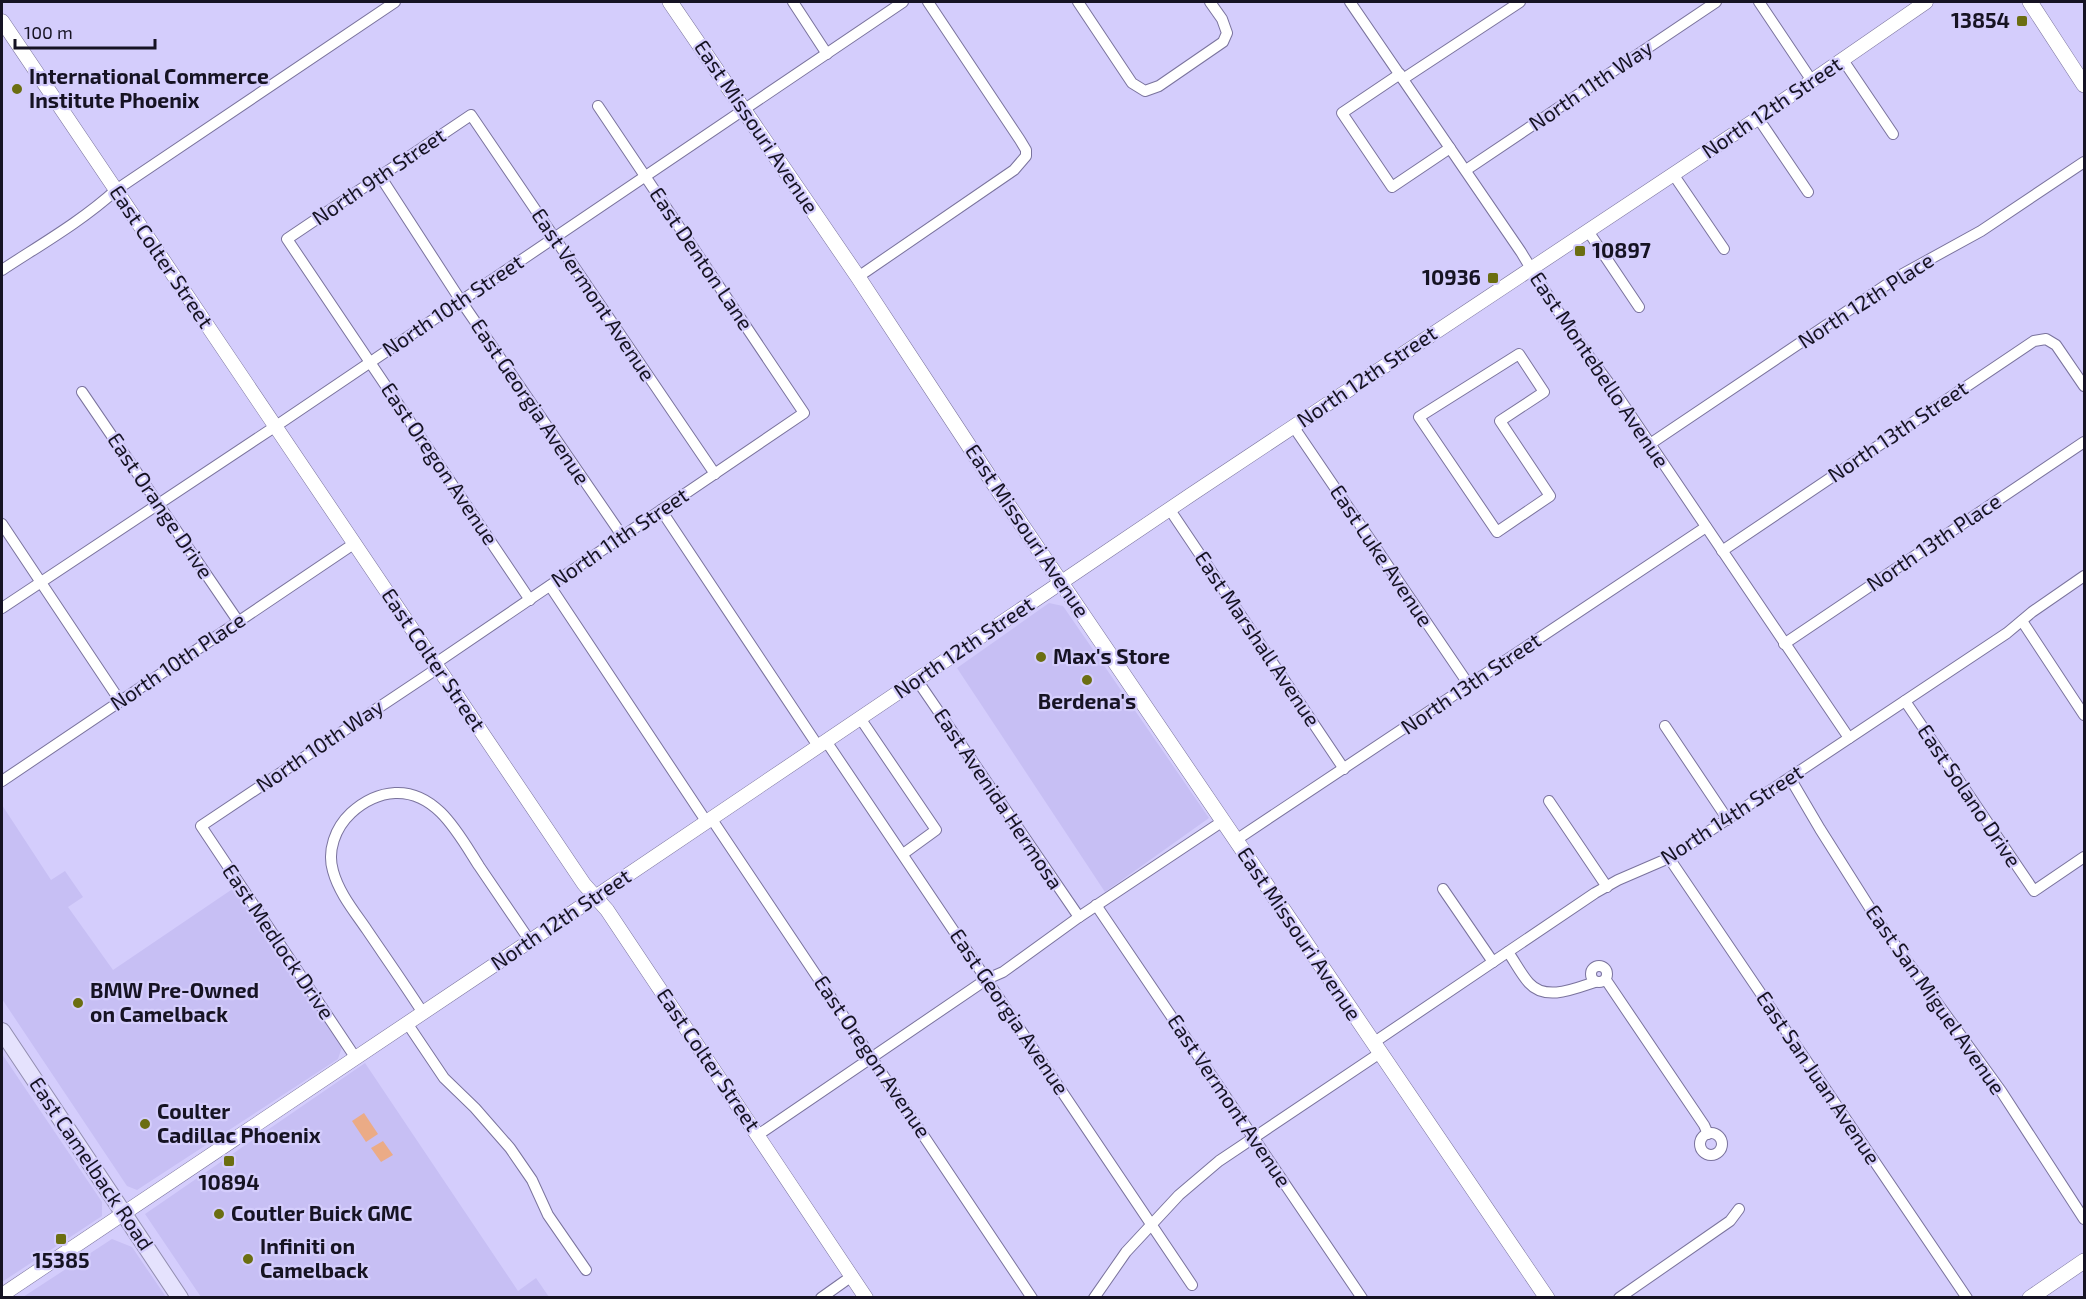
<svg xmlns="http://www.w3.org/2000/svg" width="2086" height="1299" viewBox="0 0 2086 1299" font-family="'Exo 2',sans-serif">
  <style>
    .built { fill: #c7bff4 }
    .green { fill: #ebab86 }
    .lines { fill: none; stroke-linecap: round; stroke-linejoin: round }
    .minor-casing { stroke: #7a739d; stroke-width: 12 }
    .tertiary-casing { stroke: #7a739d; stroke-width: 15 }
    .secondary-casing { stroke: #7a739d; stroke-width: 16 }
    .primary-casing { stroke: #928daf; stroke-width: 18 }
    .minor { stroke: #fff; stroke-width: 10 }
    .tertiary { stroke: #fff; stroke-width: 14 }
    .secondary { stroke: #fff; stroke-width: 15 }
    .primary { stroke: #e5e2fd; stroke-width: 16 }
    .poi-dot { fill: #6b6e11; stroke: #d4cdfc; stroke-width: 2 }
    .labels { text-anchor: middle; stroke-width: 4.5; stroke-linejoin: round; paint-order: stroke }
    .poi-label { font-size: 21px; font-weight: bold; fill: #161323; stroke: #d4cdfc; text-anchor: start }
    .street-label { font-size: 21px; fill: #161323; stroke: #d4cdfc }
  </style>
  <rect width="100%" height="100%" fill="#d4cdfc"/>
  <g class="built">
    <path d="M1049,603L1063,606L1209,818L1105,892L957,668Z"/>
    <path d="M2,805L51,880L65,871L83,897L68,907L113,970L234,888L342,1047L338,1059L137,1190L127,1186L2,999Z"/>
    <path d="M2,1054L102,1202V1216L2,1282Z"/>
    <path d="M365,1063L518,1291L536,1278L549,1297H201L145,1214Z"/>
    <path d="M112,1239L132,1247L166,1297H23Z"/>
  </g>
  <g class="green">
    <path d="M364,1113L378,1134L366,1142L352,1121Z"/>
    <path d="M383,1141L393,1155L381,1162L371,1148Z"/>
  </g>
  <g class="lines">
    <defs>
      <g id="minor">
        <path d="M793,2L827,54"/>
        <path d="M1078,2L1132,83L1145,91L1159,86L1223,42L1227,33L1222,19L1210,2"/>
        <path d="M1350,2L1521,252C1549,299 1578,343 1611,386L1849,738"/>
        <path d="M1759,2L1812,81"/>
        <path d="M1843,60L1893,134"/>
        <path d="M1400,74L1342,113L1392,187L1450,148"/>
        <path d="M1403,79L1520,2"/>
        <path d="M1758,118L1808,192"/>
        <path d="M1466,170L1716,2"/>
        <path d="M1673,174L1724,249"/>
        <path d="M380,176L461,301L623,537"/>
        <path d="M1588,231L1639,307"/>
        <path d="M2,270C40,245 82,221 116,190L395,2"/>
        <path d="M858,277L1014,170L1026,156V150L1020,140L928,2"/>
        <path d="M1519,354L1544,392L1500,421L1550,496L1497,532L1419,417Z"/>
        <path d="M82,392L238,621"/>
        <path d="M1293,426L1469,685"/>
        <path d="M1650,444L1901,275L1981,231L2084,162"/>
        <path d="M661,510L818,746"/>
        <path d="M1170,510L1344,769"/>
        <path d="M2,524L120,701"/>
        <path d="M1722,551L2034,341L2046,339L2056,345L2084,386"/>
        <path d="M550,586L706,821"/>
        <path d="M530,600L287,239L471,115L715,474"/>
        <path d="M2,608L276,426L903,2"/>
        <path d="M2022,621L2084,715"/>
        <path d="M1784,644L2084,442"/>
        <path d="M917,680L1079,917"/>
        <path d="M1905,701L2034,891L2084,857"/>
        <path d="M860,718L936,830L903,854"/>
        <path d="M1665,726L1728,820"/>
        <path d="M826,741L1192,1285"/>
        <path d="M1790,778L1820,829L1880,924L2001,1091L2084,1219"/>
        <path d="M2,781L355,543"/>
        <path d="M1549,801L1607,887"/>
        <path d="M711,818L1032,1298"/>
        <path d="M1236,840L1706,527"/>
        <path d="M1669,858L1967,1298"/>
        <path d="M1443,889L1493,962"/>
        <path d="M1096,905L1362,1298"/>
        <path d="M1508,952C1515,962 1521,974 1529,983C1546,1002 1576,988 1595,982"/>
        <circle cx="1599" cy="974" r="8"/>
        <path d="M1606,980L1704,1125L1708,1134"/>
        <path d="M423,1013C405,985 386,958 367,930C354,911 339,893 333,871C327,851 335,828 351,813C363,802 377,794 395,793C437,791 459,835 479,866C496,891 513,916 530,941"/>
        <path d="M407,1023L444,1078L475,1108L510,1148L532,1180L548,1215L586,1270"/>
        <path d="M1373,1043L1595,893L1618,880L1669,858L2007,633L2032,612L2084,576"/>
        <path d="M355,1057L201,826L432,672L436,663L804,413L598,106"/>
        <circle cx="1711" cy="1144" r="11"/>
        <path d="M758,1135L987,979L1003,972L1079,917L1223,821"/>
        <path d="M821,1298L852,1276"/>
        <path d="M1094,1298L1126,1252L1179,1195L1219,1161L1380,1053"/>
        <path d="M1619,1298L1730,1221L1739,1209"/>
      </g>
      <g id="tertiary">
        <path d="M2,21L584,884L607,910L866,1298"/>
        <path d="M2,1295L524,945L1192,494L1758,118L1926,2"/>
      </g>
      <g id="secondary">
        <path d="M670,2L858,277L994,484L1547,1298"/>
        <path d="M2030,2L2084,85"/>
        <path d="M2030,1298L2084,1261"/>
      </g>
      <path id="primary" d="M2,1031L180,1298"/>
    </defs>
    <use href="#minor" class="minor-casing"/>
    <use href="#tertiary" class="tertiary-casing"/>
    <use href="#secondary" class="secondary-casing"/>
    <use href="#primary" class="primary-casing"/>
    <use href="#minor" class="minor"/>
    <use href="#tertiary" class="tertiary"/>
    <use href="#secondary" class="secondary"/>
    <use href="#primary" class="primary"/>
  </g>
  <g class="poi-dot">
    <rect x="2016" y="15" width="12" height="12" rx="3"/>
    <circle cx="17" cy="89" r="6"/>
    <rect x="1574" y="245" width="12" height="12" rx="3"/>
    <rect x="1487" y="272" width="12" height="12" rx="3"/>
    <circle cx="1041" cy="657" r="6"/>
    <circle cx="1087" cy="680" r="6"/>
    <circle cx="78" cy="1003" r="6"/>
    <circle cx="145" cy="1124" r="6"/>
    <rect x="223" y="1155" width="12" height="12" rx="3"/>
    <circle cx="219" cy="1214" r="6"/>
    <rect x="55" y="1233" width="12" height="12" rx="3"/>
    <circle cx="248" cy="1259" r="6"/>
  </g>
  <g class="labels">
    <g class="poi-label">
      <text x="2010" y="28" text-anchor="end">13854</text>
      <text x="29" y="84">International Commerce<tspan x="29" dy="24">Institute Phoenix</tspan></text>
      <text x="1592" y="258">10897</text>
      <text x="1481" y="285" text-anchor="end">10936</text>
      <text x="1053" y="664">Max's Store</text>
      <text x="1087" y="709" text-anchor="middle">Berdena's</text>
      <text x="90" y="998">BMW Pre-Owned<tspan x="90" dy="24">on Camelback</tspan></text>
      <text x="157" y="1119">Coulter<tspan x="157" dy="24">Cadillac Phoenix</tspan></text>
      <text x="229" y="1190" text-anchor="middle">10894</text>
      <text x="231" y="1221">Coutler Buick GMC</text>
      <text x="260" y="1254">Infiniti on<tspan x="260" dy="24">Camelback</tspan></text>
      <text x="61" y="1268" text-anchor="middle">15385</text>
    </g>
    <g class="street-label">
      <text transform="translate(1591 86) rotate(-34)" y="7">North 11th Way</text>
      <text transform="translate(1772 108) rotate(-34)" y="7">North 12th Street</text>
      <text transform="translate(756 127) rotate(56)" y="7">East Missouri Avenue</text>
      <text transform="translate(379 177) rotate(-34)" y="7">North 9th Street</text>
      <text transform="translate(161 257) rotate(56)" y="7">East Colter Street</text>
      <text transform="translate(701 259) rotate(56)" y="7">East Denton Lane</text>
      <text transform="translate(593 295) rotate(56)" y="7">East Vermont Avenue</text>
      <text transform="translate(1866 301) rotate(-33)" y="7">North 12th Place</text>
      <text transform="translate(453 306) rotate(-34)" y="7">North 10th Street</text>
      <text transform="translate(1599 370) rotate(56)" y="7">East Montebello Avenue</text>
      <text transform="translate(1367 377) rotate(-34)" y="7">North 12th Street</text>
      <text transform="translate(530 402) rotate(56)" y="7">East Georgia Avenue</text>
      <text transform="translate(1898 432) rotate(-34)" y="7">North 13th Street</text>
      <text transform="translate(439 464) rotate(56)" y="7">East Oregon Avenue</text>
      <text transform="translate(160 506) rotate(56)" y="7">East Orange Drive</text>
      <text transform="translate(1027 531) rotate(56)" y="7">East Missouri Avenue</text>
      <text transform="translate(620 538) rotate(-34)" y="7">North 11th Street</text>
      <text transform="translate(1934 543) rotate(-34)" y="7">North 13th Place</text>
      <text transform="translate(1381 556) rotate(56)" y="7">East Luke Avenue</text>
      <text transform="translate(1257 639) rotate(56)" y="7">East Marshall Avenue</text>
      <text transform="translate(964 648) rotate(-34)" y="7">North 12th Street</text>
      <text transform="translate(433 660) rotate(56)" y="7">East Colter Street</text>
      <text transform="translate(178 662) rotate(-34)" y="7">North 10th Place</text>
      <text transform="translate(1471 684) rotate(-34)" y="7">North 13th Street</text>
      <text transform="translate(320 746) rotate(-34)" y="7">North 10th Way</text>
      <text transform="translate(1969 796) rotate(56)" y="7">East Solano Drive</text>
      <text transform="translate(998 799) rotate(56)" y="7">East Avenida Hermosa</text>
      <text transform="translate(1732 815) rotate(-33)" y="7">North 14th Street</text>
      <text transform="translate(561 920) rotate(-34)" y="7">North 12th Street</text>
      <text transform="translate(1299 934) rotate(56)" y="7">East Missouri Avenue</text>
      <text transform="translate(278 942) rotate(56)" y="7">East Medlock Drive</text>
      <text transform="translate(1935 1000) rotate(55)" y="7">East San Miguel Avenue</text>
      <text transform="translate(1009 1012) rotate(56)" y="7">East Georgia Avenue</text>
      <text transform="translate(872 1057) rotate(56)" y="7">East Oregon Avenue</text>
      <text transform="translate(708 1060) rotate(56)" y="7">East Colter Street</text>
      <text transform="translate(1818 1078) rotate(56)" y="7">East San Juan Avenue</text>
      <text transform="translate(1229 1101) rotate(56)" y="7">East Vermont Avenue</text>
      <text transform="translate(91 1164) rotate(56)" y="7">East Camelback Road</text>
    </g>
  </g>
  <rect width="2086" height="1299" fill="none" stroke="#161323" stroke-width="6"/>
  <path d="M15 39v9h140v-9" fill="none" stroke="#161323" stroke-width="3"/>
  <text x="24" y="39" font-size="18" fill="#161323" stroke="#d4cdfc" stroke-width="4.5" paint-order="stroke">100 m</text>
</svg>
